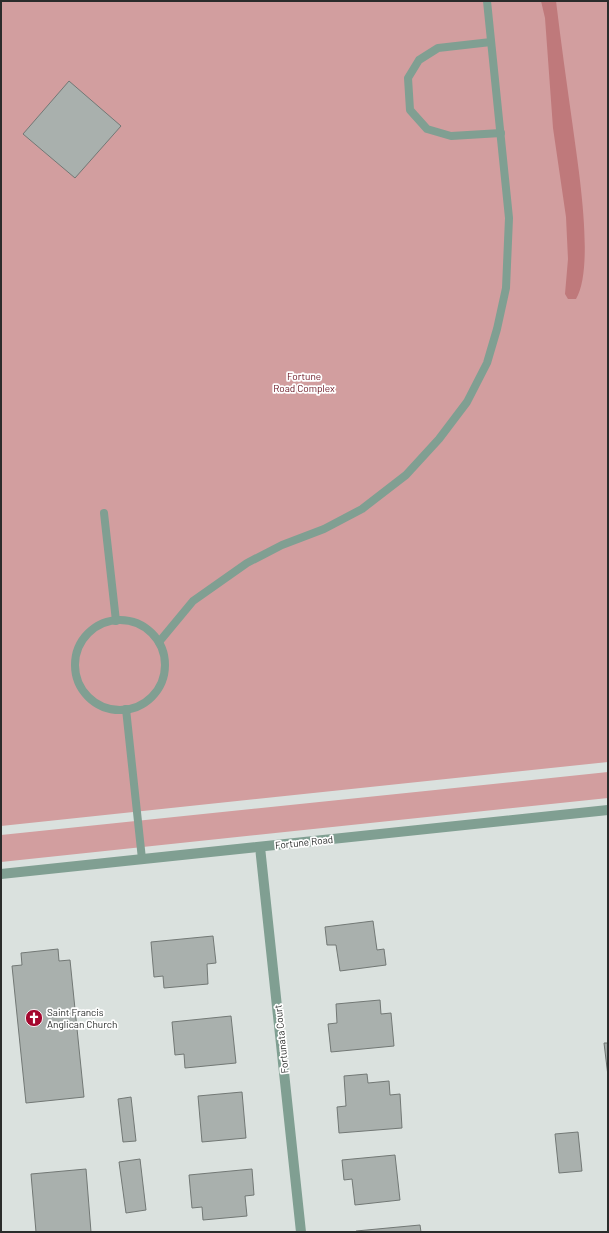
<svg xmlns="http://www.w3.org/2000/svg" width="609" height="1233" viewBox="0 0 609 1233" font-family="Barlow,sans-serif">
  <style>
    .green { fill: #d29e9f }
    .water { fill: #bf797b }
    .building { fill: #a9b0ad; stroke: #727875 }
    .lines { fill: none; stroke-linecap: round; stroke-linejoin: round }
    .service { stroke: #809f92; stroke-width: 8 }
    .minor { stroke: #809f92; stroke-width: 10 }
    .tertiary { stroke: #809f92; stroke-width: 10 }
    .labels { text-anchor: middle; stroke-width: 3.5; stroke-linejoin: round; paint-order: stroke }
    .park-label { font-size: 10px; fill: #68121f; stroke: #fff }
    .street-label { font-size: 10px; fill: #2a2c2b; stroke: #fff }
    .poi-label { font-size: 10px; fill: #2a2c2b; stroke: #fff; text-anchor: start }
  </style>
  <rect width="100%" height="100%" fill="#dae1de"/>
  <g class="green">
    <path d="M1,1H608V762L1,826Z"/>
    <path d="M608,772V798L1,862V835Z"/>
  </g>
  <path class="water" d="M541,1H556C561,43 567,85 573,128C578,166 595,267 576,299H568L565,294L568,259L566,217L553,128L545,18Z"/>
  <g class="building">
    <path d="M69,81L121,126L75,178L23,134Z"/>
    <path d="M373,921L377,950L384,949L386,965L340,971L336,945H327L325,927Z"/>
    <path d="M213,936L216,963L207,964L208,984L164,988L163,976L154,977L151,942Z"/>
    <path d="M58,949L59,961L70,960L84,1097L26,1103L12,966L22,965L21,953Z"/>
    <path d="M380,1000L381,1014L391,1013L394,1046L331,1052L328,1024L337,1023L336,1004Z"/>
    <path d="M231,1016L236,1063L185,1068L184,1054L175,1055L172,1022Z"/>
    <path d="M604,1043H608V1076Z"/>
    <path d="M367,1074L368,1083L389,1081L390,1095L400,1094L402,1128L339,1133L337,1107L346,1106L344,1076Z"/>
    <path d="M242,1092L246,1138L202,1142L198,1096Z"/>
    <path d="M131,1097L136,1141L123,1142L118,1099Z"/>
    <path d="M578,1132L582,1171L559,1173L555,1134Z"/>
    <path d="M395,1155L400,1200L355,1205L352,1179L344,1180L342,1160Z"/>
    <path d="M140,1159L146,1210L126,1213L119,1162Z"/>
    <path d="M86,1169L91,1232H36L31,1174Z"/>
    <path d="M252,1169L254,1195L245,1196L247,1216L203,1220L202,1207L192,1208L189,1175Z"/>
    <path d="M420,1225L421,1232H356V1231Z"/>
  </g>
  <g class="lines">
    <g class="service">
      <path d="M491,42L438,48L419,60L408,78L410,110L427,129L451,136L501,133"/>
      <path d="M104,513L116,621"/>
      <circle cx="120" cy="665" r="45"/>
      <path d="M159,642L193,601L247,563L282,545L324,529L362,509L406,475L439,439L467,402L487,363L497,329L506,288L509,218L487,1"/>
      <path d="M126,709L142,859"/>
    </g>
    <path class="minor" d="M260,847L301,1232"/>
    <path class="tertiary" d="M1,874L608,810"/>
  </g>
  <defs>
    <symbol id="church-disc" viewBox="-11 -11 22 22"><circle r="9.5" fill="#a4072e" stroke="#fff"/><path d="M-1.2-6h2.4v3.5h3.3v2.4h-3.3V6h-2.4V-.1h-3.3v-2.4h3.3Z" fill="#fff"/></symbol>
  </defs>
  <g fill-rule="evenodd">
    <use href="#church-disc" x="24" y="1008" width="20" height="20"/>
  </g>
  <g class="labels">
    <g class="park-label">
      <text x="304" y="380">Fortune<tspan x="304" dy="12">Road Complex</tspan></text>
    </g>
    <g class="street-label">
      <text transform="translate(304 842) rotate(-6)" y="4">Fortune Road</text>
      <text transform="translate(281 1039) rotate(-96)" y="4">Fortunata Court</text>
    </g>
    <g class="poi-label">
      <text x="47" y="1016">Saint Francis<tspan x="47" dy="12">Anglican Church</tspan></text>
    </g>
  </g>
  <rect width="609" height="1233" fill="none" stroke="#2a2c2b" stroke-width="4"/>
</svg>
